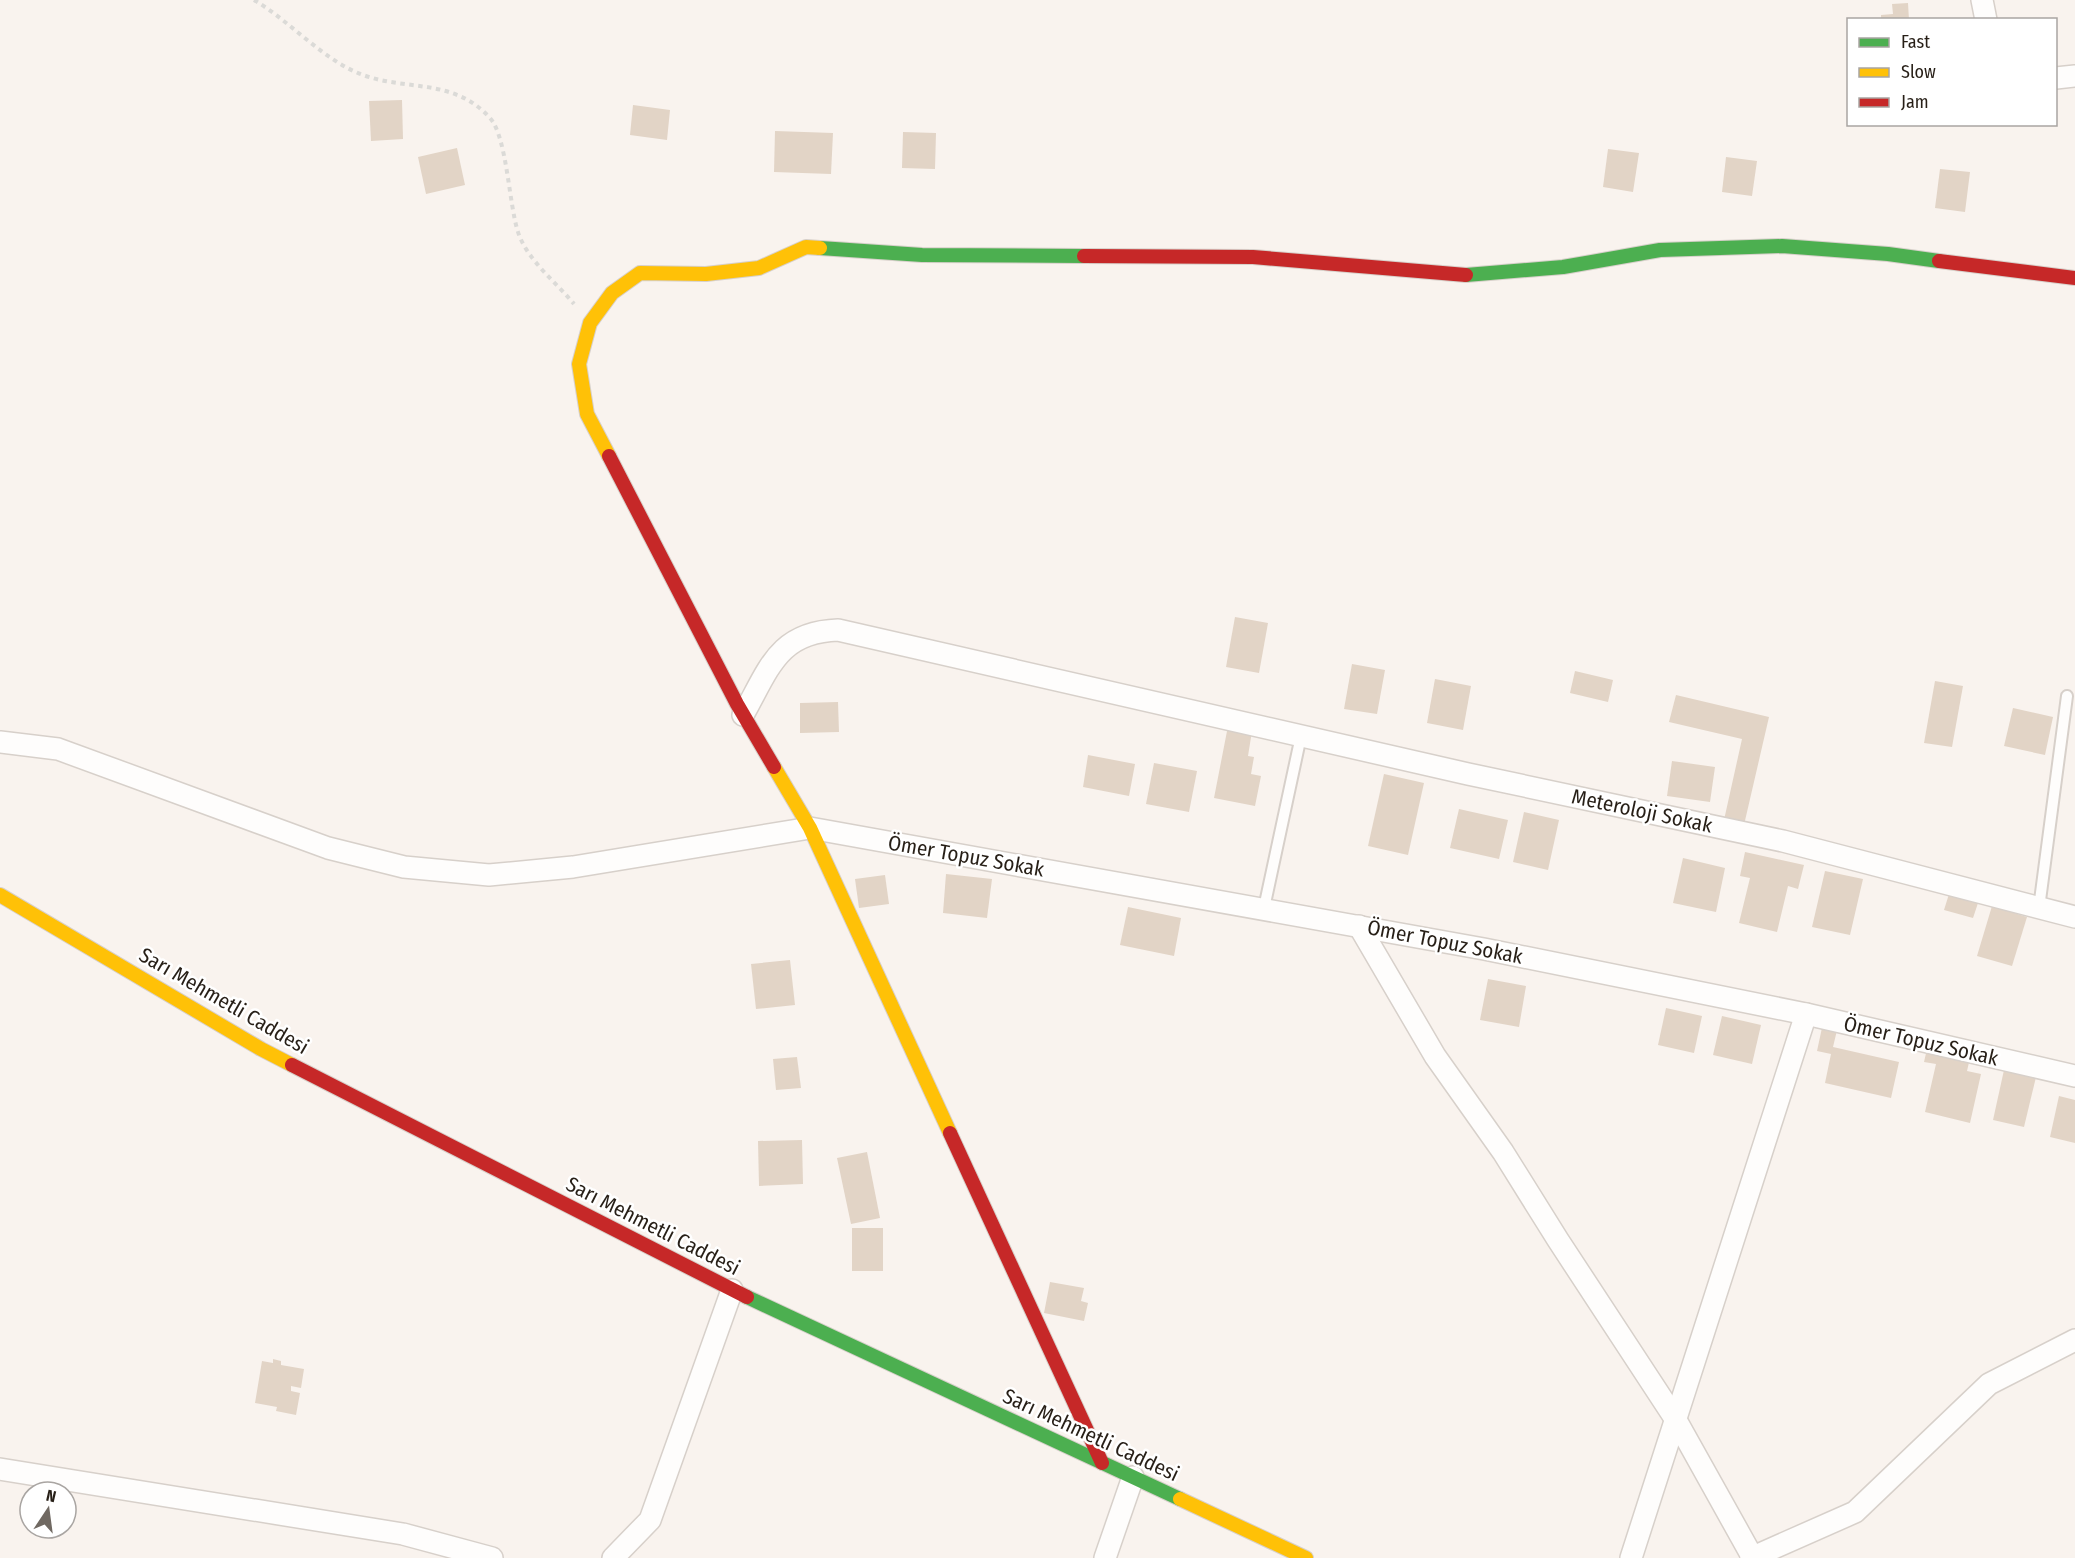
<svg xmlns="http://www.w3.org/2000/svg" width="2075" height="1558" viewBox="0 0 2075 1558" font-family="'Fira Sans Condensed',sans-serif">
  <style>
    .building { fill: #e2d4c6 }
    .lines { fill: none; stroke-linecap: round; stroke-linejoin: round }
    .lane-casing { stroke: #d7d0ca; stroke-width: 14 }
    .street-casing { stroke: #d7d0ca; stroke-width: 24 }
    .fast-casing { stroke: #d7d0ca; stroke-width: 16 }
    .slow-casing { stroke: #d7d0ca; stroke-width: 16 }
    .jam-casing { stroke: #d7d0ca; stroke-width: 16 }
    .path { stroke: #dbdad7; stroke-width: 4; stroke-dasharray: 4.5 4.5; stroke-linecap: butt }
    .lane { stroke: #fefdfc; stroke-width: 10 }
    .street { stroke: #fefdfc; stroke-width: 21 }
    .fast { stroke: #4caf50; stroke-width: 14 }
    .slow { stroke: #ffc107; stroke-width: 14 }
    .jam { stroke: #c62828; stroke-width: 14 }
    .labels { text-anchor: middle; stroke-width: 5; stroke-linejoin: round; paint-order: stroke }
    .street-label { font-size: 21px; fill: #271f17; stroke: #fff }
  </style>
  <rect width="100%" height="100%" fill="#f9f3ee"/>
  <g class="building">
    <path d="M1908,3L1909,20H1881V15L1893,14L1892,4Z"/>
    <path d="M402,100L403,139L371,141L369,101Z"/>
    <path d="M633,105L670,110L667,140L630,135Z"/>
    <path d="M775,131L833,133L831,174L774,172Z"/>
    <path d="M903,132L936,133L935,169L902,168Z"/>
    <path d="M457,148L465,185L426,194L418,157Z"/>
    <path d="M1608,149L1639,153L1633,192L1603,187Z"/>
    <path d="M1726,157L1757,161L1752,196L1722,192Z"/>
    <path d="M1940,169L1970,172L1965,212L1935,208Z"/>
    <path d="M1235,617L1268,623L1259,673L1226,667Z"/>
    <path d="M1352,664L1385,670L1377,714L1344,709Z"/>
    <path d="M1575,671L1613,680L1608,702L1570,693Z"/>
    <path d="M1435,679L1471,686L1463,730L1427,723Z"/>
    <path d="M1935,681L1963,686L1952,747L1924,743Z"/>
    <path d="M1676,695L1769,717L1744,825L1724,820L1742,739L1669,722Z"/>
    <path d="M838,702L839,732L800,733V703Z"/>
    <path d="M2013,708L2053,717L2045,755L2004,746Z"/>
    <path d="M1228,726L1252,731L1248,756L1254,757L1251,774L1261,776L1255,806L1214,798Z"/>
    <path d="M1088,755L1135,764L1129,796L1083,787Z"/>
    <path d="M1672,761L1715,767L1710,802L1667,796Z"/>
    <path d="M1154,763L1197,771L1189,812L1146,804Z"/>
    <path d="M1384,774L1424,783L1408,855L1368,846Z"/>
    <path d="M1459,809L1508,820L1499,859L1450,848Z"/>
    <path d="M1524,812L1559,820L1548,870L1513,862Z"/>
    <path d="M1745,852L1804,865L1798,889L1788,886L1777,932L1739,923L1750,878L1740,876Z"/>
    <path d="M1683,858L1725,868L1716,912L1673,903Z"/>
    <path d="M1825,871L1863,879L1850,935L1812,927Z"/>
    <path d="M946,874L992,879L987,918L943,913Z"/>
    <path d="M885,875L889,904L859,908L855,879Z"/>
    <path d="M1949,894L1978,903L1973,918L1944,910Z"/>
    <path d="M1992,906L2027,917L2012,966L1977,956Z"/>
    <path d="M1128,907L1181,918L1174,956L1120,945Z"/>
    <path d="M790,960L795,1005L756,1009L751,964Z"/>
    <path d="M1488,979L1526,986L1519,1027L1480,1020Z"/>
    <path d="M1666,1008L1702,1016L1694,1053L1658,1045Z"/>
    <path d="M1722,1016L1761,1025L1752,1064L1713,1055Z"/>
    <path d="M1823,1023L1838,1026L1833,1047L1899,1062L1891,1098L1825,1083L1831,1054L1817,1051Z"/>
    <path d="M1927,1049L1970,1058L1967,1071L1981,1074L1970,1123L1925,1112L1936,1064L1924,1062Z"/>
    <path d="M797,1057L801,1088L776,1090L773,1059Z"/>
    <path d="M2004,1070L2036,1077L2024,1127L1993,1120Z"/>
    <path d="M2059,1096L2075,1100V1143L2050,1137Z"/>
    <path d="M802,1140L803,1184L759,1186L758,1141Z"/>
    <path d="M867,1152L880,1218L851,1224L837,1158Z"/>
    <rect x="852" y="1228" width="31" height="43"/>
    <path d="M1050,1282L1084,1288L1081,1301L1088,1303L1084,1321L1044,1313Z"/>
    <path d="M273,1359L281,1361V1365L304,1369L301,1388L291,1386V1391L300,1393L296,1415L276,1411L277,1407L255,1403L262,1361L273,1363Z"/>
  </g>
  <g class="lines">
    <defs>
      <g id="lane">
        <path d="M1264,908L1301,736"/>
        <path d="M2039,908L2067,696"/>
      </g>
      <g id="street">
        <path d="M1982,0L1986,20"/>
        <path d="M2056,78L2075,76"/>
        <path d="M743,715C769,669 778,632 838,630L1468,774L1783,841L2075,917"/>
        <path d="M0,742L58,749L328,848L404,867L489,875L573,867L810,828L1484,949L1806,1014L2075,1076"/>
        <path d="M1359,926L1435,1056L1503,1152L1558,1240L1676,1420L1753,1558"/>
        <path d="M0,1469L403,1534L492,1558"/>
        <path d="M613,1558L650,1520L732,1290"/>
        <path d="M1105,1558L1133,1477"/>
        <path d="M1631,1558L1806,1014"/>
        <path d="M1751,1558L1855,1512L1989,1384L2075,1340"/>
      </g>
      <g id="fast">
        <path d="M820,248L922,255L1084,256"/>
        <path d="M1466,275L1563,267L1660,250L1782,246L1888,254L1939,261"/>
        <path d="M747,1297L1180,1499"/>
      </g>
      <g id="slow">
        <path d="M609,456L587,414L579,364L590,323L612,293L640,273L706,274L759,268L806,247L820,248"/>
        <path d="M774,767L810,828L950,1133"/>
        <path d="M0,895L261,1049L292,1065"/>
        <path d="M1180,1499L1306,1558"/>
      </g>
      <g id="jam">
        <path d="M1084,256L1253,257L1466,275"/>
        <path d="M1939,261L2075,278"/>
        <path d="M609,456L737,704L774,767"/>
        <path d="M292,1065L747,1297"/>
        <path d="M950,1133L1102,1463"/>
      </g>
    </defs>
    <use href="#lane" class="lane-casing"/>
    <use href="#street" class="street-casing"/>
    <use href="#fast" class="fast-casing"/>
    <use href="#slow" class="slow-casing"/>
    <use href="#jam" class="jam-casing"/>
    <path class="path" d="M254,0C290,21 324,61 363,75C407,91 454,78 490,118C507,137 509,205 518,232C527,260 556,282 574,304"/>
    <use href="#lane" class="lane"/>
    <use href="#street" class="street"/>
    <use href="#fast" class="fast"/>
    <use href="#slow" class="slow"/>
    <use href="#jam" class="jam"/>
  </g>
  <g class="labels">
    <g class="street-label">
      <text transform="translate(1642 811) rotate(12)" y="7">Meteroloji Sokak</text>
      <text transform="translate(966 856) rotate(10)" y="7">Ömer Topuz Sokak</text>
      <text transform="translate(1445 942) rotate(11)" y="7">Ömer Topuz Sokak</text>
      <text transform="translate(224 1001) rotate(30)" y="7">Sarı Mehmetli Caddesi</text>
      <text transform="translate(1921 1041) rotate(13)" y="7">Ömer Topuz Sokak</text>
      <text transform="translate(653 1226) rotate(27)" y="7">Sarı Mehmetli Caddesi</text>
      <text transform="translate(1091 1435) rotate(25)" y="7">Sarı Mehmetli Caddesi</text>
    </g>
  </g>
  <rect x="1847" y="18" width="210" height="108" fill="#ffffff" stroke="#a9a5a2" stroke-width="1.5"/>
  <rect x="1859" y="38" width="30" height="9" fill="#4caf50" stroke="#a9a5a2" stroke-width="1.5"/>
  <text x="1901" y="48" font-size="18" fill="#271f17">Fast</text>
  <rect x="1859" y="68" width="30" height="9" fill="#ffc107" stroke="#a9a5a2" stroke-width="1.5"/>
  <text x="1901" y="78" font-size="18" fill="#271f17">Slow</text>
  <rect x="1859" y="98" width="30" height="9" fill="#c62828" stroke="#a9a5a2" stroke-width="1.5"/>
  <text x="1901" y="108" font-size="18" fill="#271f17">Jam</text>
  <g transform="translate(48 1510) rotate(13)"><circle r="28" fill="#ffffff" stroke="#a9a5a2" stroke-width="1.5"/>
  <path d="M0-4.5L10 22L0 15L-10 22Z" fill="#706962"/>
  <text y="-9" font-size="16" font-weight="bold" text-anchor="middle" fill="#271f17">N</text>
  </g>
</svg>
